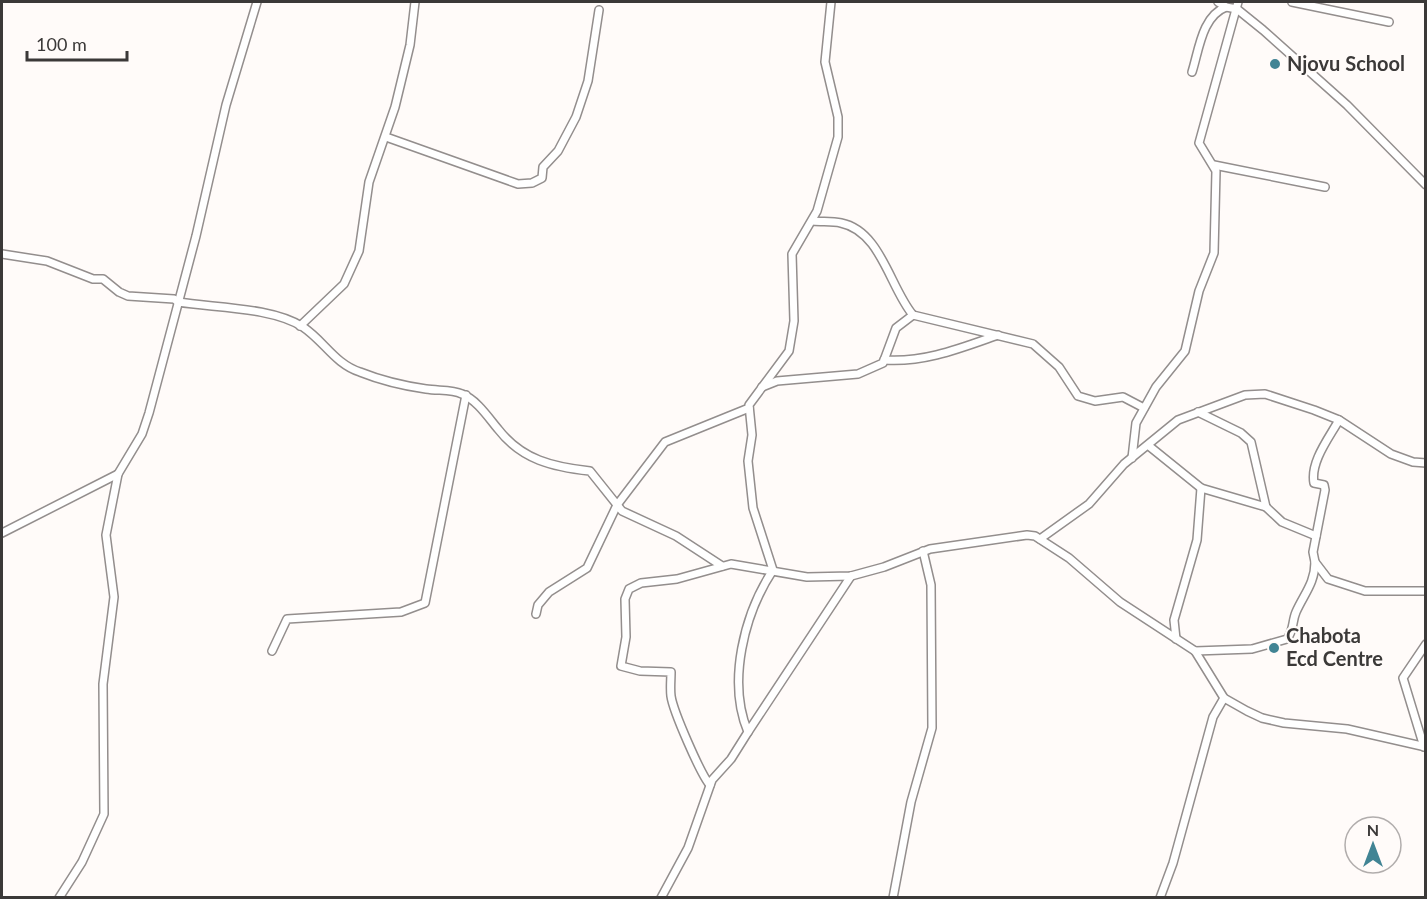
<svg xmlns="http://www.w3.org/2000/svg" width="1427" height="899" viewBox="0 0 1427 899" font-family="Lato,sans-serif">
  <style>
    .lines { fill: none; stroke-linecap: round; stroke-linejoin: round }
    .street-casing { stroke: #938e8d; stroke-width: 10 }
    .street { stroke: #fff; stroke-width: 7 }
    .poi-dot { fill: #418494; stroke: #fffbf9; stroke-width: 2 }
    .labels { text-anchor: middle; stroke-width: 4.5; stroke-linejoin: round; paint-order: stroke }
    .poi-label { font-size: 20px; font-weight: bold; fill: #3b3938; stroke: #fffbf9; text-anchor: start }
  </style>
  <rect width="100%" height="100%" fill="#fffbf9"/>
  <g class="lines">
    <defs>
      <g id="street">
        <path d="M1218,2L1226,7L1237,9L1263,30L1347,105L1426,185"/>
        <path d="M1292,2L1389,22"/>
        <path d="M1192,72C1199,50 1202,16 1226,7"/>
        <path d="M386,137L518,184L532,183L542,178L543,167L558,151L576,117L588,81L599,10"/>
        <path d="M1214,165L1325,187"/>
        <path d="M813,221C822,222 832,221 841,223C881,231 890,288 913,315L1033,344L1059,367L1078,396L1095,401L1123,397L1144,408"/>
        <path d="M2,254L47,261L93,279H103L119,292L128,296L174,299L178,302C215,308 272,307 303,327C324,341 335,364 360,372C380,380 405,386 426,389C438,391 452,389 462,394C477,400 488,417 498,429C522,460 553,467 590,471L622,511L676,536L722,566"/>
        <path d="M300,326L344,284L359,251L369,182L395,107L410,45L415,2"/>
        <path d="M884,360C924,363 961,348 998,335"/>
        <path d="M762,387L777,381L858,374L883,363L896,328L913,315"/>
        <path d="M1198,412L1241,433L1251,442L1266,507"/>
        <path d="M1339,420C1329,438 1310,462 1314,483L1324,485L1325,490L1313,552L1315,562L1328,579L1365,591H1426"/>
        <path d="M1149,446L1201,488L1266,507L1282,522L1316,536"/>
        <path d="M1132,458L1136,423L1156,387L1185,351L1199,291L1214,253L1216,171L1199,143L1238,2"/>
        <path d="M2,533L118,474"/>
        <path d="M1040,539L1089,504L1124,464L1178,420L1245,395L1265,394L1314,410L1339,420L1391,454L1413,462L1426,463"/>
        <path d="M536,614L538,605L549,592L587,568L617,505L665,442L749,408"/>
        <path d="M1176,639L1174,620L1197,540L1201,488"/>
        <path d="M272,651L287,619L401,612L425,603L466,395"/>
        <path d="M1195,651L1252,649L1287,639C1294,630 1292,621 1296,612C1304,594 1315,583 1315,562"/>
        <path d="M748,732L851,576"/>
        <path d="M1424,747L1403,678L1426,644"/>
        <path d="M710,785C701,775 673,711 671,696C670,688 671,680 671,672L640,671L621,666L626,637L625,599L629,589L641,583L677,579L731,564L807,577L851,576L884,567L930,549L1027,535L1035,536L1069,558L1120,602L1195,651L1224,698L1247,711L1262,718L1284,723L1347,729L1426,747"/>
        <path d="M59,898L82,862L104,814L103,684L114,597L106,535L118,474L142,434L149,413L196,236L226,105L257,2"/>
        <path d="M661,898L688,848L712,780L731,759L748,732C727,682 744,614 773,570L753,508L748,461L752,435L749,405L789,351L794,321L792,254L817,211L838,137V117L825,62L831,2"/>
        <path d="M893,898L911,802L932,728L931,585L923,551"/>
        <path d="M1160,898L1173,863L1213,717L1224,698"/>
      </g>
    </defs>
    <use href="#street" class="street-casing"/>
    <use href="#street" class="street"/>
  </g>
  <g class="poi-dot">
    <circle cx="1275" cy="64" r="6"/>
    <circle cx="1274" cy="648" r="6"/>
  </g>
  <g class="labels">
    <g class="poi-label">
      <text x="1287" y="71">Njovu School</text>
      <text x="1286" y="643">Chabota<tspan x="1286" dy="23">Ecd Centre</tspan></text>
    </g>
  </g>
  <rect width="1427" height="899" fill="none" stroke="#3b3938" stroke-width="6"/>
  <g transform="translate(1373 845)"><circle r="28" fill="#fffbf9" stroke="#b1adac" stroke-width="1.5"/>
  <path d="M0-4.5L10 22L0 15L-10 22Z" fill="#418494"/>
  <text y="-9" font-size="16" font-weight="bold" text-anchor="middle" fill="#3b3938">N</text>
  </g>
  <path d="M27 51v9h100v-9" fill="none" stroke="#3b3938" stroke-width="3"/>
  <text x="36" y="51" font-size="18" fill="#3b3938" stroke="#fffbf9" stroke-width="4.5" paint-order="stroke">100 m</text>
</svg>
